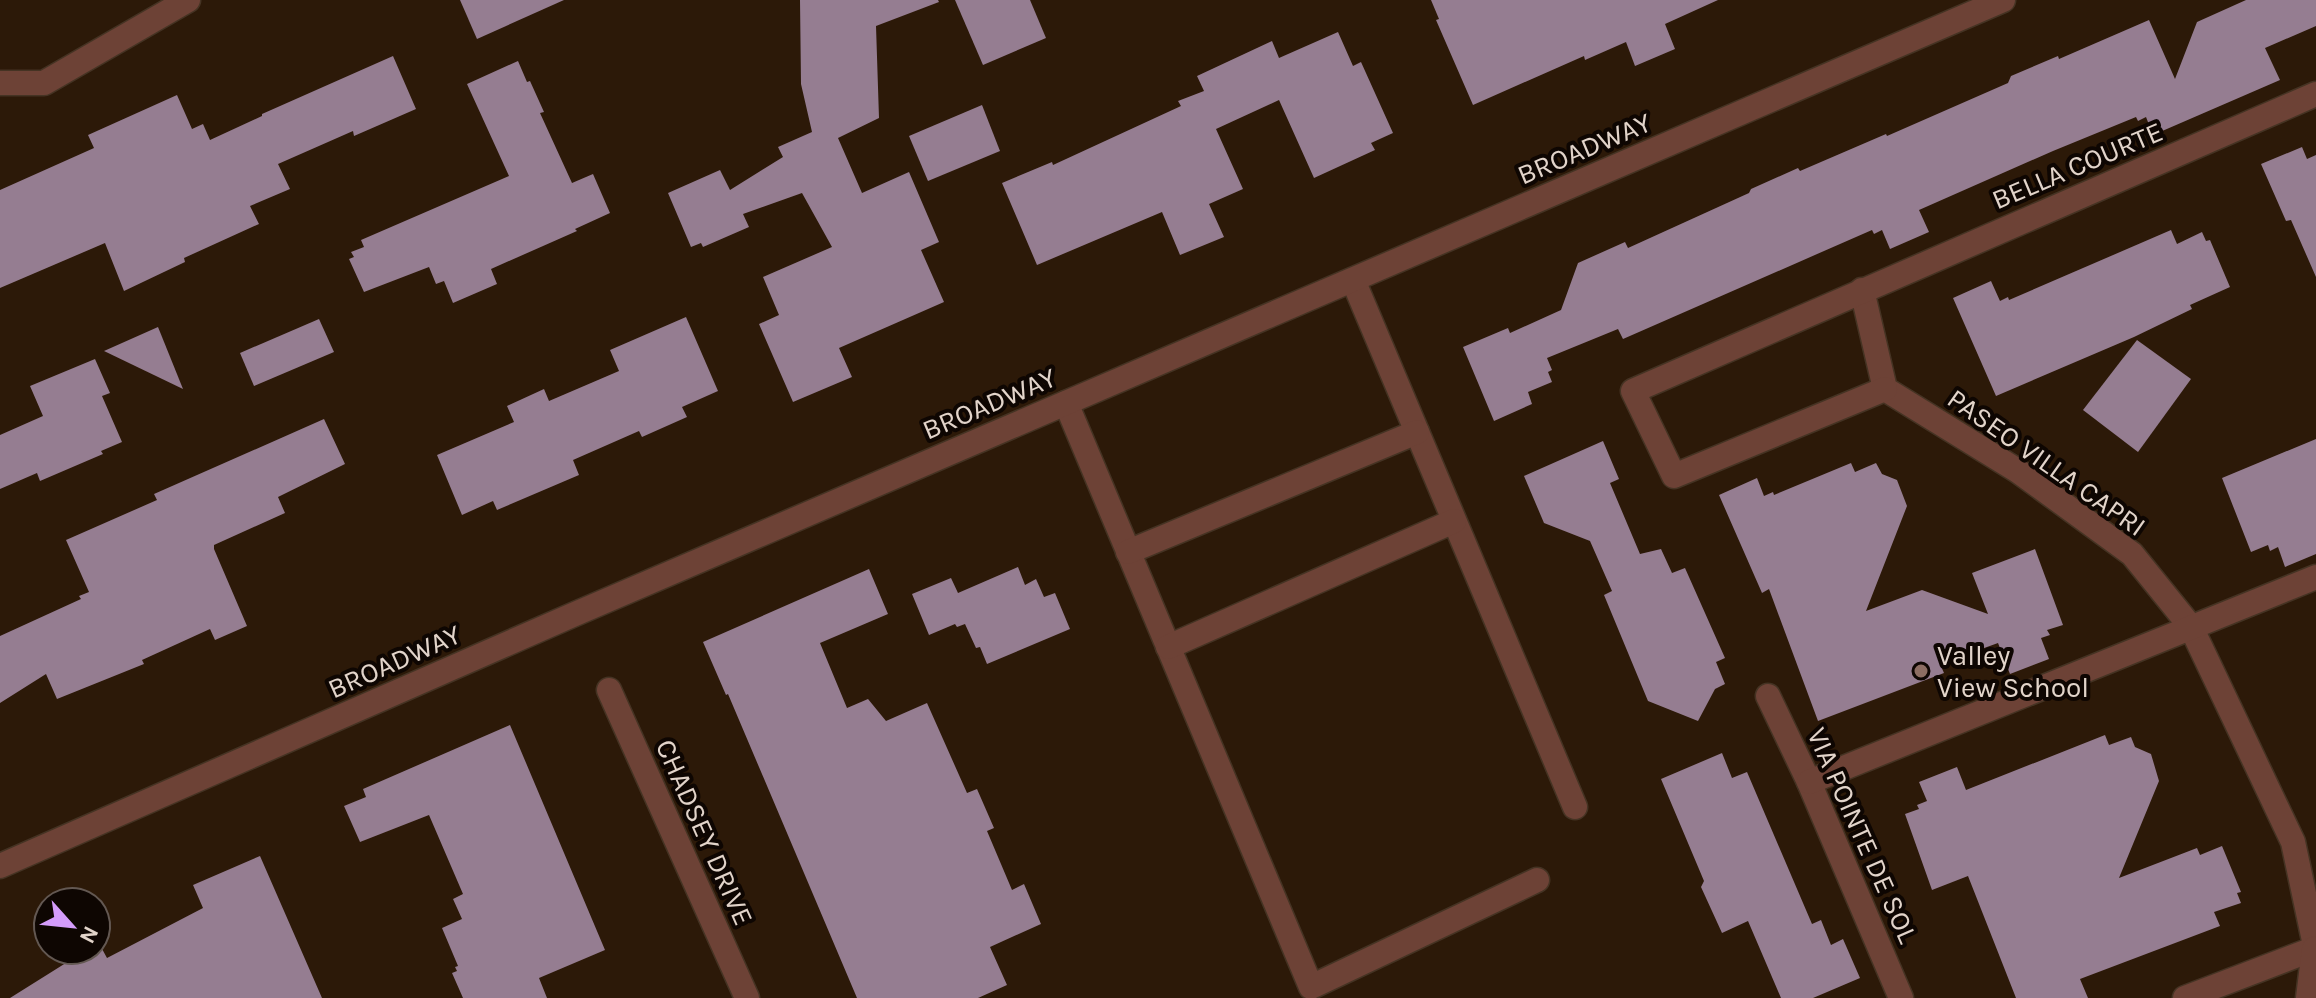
<svg xmlns="http://www.w3.org/2000/svg" width="2316" height="998" viewBox="0 0 2316 998" font-family="Karla,sans-serif">
  <style>
    .building { fill: #957d91 }
    .lines { fill: none; stroke-linecap: round; stroke-linejoin: round }
    .minor-casing { stroke: #453323; stroke-width: 27 }
    .minor { stroke: #6d4236; stroke-width: 24 }
    .education-dot { fill: #8d6e63; stroke: #0e0602; stroke-width: 3 }
    .labels { text-anchor: middle; stroke-width: 8; stroke-linejoin: round; paint-order: stroke }
    .street-label { font-size: 28px; fill: #e2d4ca; stroke: #0e0602 }
    .poi-label { font-size: 28px; fill: #e2d4ca; stroke: #0e0602; text-anchor: start }
  </style>
  <rect width="100%" height="100%" fill="#2c1908"/>
  <g class="building">
    <path d="M460,0H564L477,39Z"/>
    <path d="M800,0H938L939,2L876,26L879,118L838,138L862,193L909,172L939,242L921,250L944,302L839,348L852,377L793,402L759,324L779,315L763,277L832,247L802,193L743,214L749,227L703,247L701,243L691,247L668,193L720,170L730,190L783,157L778,147L812,132L801,84Z"/>
    <path d="M955,0H1030L1046,38L983,65Z"/>
    <path d="M1431,0H1718L1665,24L1675,49L1635,66L1626,42L1585,60L1584,56L1473,105L1436,20L1439,19Z"/>
    <path d="M2246,0H2316V26L2265,48L2280,80L2153,135L2146,117L2138,121L2136,117L2053,151L1919,210L1929,232L1890,249L1882,230L1874,234L1872,230L1623,339L1618,329L1547,358L1552,370L1548,372L1552,382L1528,392L1532,404L1494,421L1463,347L1508,328L1510,333L1561,310L1578,263L1625,242L1628,248L1749,193L1751,189L1798,168L1800,171L1886,134L1887,136L2008,83L2011,76L2058,56L2059,59L2149,20L2175,79L2197,22Z"/>
    <path d="M1338,32L1353,66L1361,62L1393,133L1371,143L1375,150L1314,178L1279,100L1216,129L1243,189L1209,204L1224,237L1180,255L1162,212L1037,265L1002,183L1052,162L1053,165L1181,106L1178,101L1204,91L1197,76L1272,41L1279,58Z"/>
    <path d="M393,56L416,109L354,136L353,131L278,164L290,189L250,206L259,224L184,258L185,262L124,291L105,243L0,288V190L94,148L88,135L177,95L192,129L203,124L210,140L262,116V114Z"/>
    <path d="M518,61L527,82L530,81L544,112L540,113L572,183L593,174L610,213L575,229L577,231L491,269L497,284L453,303L444,281L436,284L429,267L364,292L349,259L354,257L351,252L364,247L361,240L509,176L467,84Z"/>
    <path d="M982,105L1000,151L928,181L909,136Z"/>
    <path d="M2302,147L2307,159L2316,155V277L2291,220L2286,221L2261,164Z"/>
    <path d="M2171,230L2177,244L2202,232L2206,241L2210,240L2230,287L2190,305L2192,309L2134,337L1996,396L1953,298L1991,281L2000,301L2008,297L2009,300Z"/>
    <path d="M686,317L718,391L682,407L687,417L642,437L639,431L573,460L579,475L497,510L493,501L462,515L437,455L514,422L507,406L544,389L549,401L619,371L610,350Z"/>
    <path d="M319,319L334,352L254,386L240,353Z"/>
    <path d="M158,327L183,389L104,351Z"/>
    <path d="M2137,340L2191,379L2138,452L2083,410Z"/>
    <path d="M95,359L110,393L102,396L122,442L101,451L103,454L40,481L37,473L0,489V435L43,416L30,386Z"/>
    <path d="M324,419L345,464L278,497L285,513L214,545V549L247,626L215,640L210,629L142,660L144,664L57,699L46,674L0,703V636L81,599L79,596L89,592L66,540L157,500L154,494Z"/>
    <path d="M2316,439V554L2285,567L2278,547L2270,551L2268,545L2251,552L2222,478Z"/>
    <path d="M1603,441L1619,479L1610,483L1640,554L1661,549L1672,573L1685,568L1725,658L1716,662L1725,684L1715,689L1698,721L1648,701L1604,595L1612,591L1590,541L1544,523L1524,476Z"/>
    <path d="M1851,463L1855,472L1876,463L1882,474L1897,480L1907,506L1866,611L1922,590L1988,614L1972,573L2035,549L2063,625L2047,630L2050,635L2041,638L2049,659L2010,674L1998,643L1940,664L1944,673L1818,721L1769,589L1762,593L1719,495L1757,478L1764,496L1773,492L1774,495Z"/>
    <path d="M1018,567L1025,585L1036,579L1044,597L1055,593L1070,629L987,664L980,647L976,648L965,624L957,627L955,624L929,635L912,594L951,578L958,593Z"/>
    <path d="M869,569L888,614L820,643L847,708L868,699L886,721L927,703L967,793L977,789L994,828L987,831L1012,890L1024,884L1041,924L990,947L1007,985L978,998H857L728,694L726,695L703,642Z"/>
    <path d="M510,725L605,950L539,978L547,998H463L452,973L457,971L455,967L458,966L442,928L462,919L453,899L463,894L429,815L360,842L344,806L366,797L363,789Z"/>
    <path d="M2105,735L2109,745L2131,737L2135,747L2151,754L2159,781L2119,878L2197,848L2200,855L2222,846L2241,892L2237,893L2241,903L2214,912L2220,926L2080,979L2088,998H2016L1968,876L1932,890L1905,814L1919,809L1917,805L1927,801L1919,782L1957,767L1966,790Z"/>
    <path d="M1722,753L1732,778L1747,772L1812,924L1821,920L1831,945L1843,939L1860,978L1813,998H1781L1748,921L1722,933L1701,887L1704,881L1661,779Z"/>
    <path d="M260,856L322,998H10L77,956L80,960L101,947L107,958L203,908L193,885Z"/>
  </g>
  <g class="lines">
    <defs>
      <g id="minor">
        <path d="M0,83H44L188,0"/>
        <path d="M1353,280L1575,807"/>
        <path d="M1862,290L1885,389L2018,471L2132,554L2191,627L2293,842L2316,950"/>
        <path d="M1885,389L1674,476L1633,391L2316,94"/>
        <path d="M1066,403L1311,987L1537,880"/>
        <path d="M1128,552L1417,432"/>
        <path d="M1168,647L1454,521"/>
        <path d="M609,690L747,998"/>
        <path d="M1768,696L1809,782L1901,998"/>
        <path d="M1809,782L2316,577"/>
        <path d="M0,866L575,614L2003,0"/>
        <path d="M2185,998L2316,948"/>
        <path d="M2308,998L2314,949"/>
      </g>
    </defs>
    <use href="#minor" class="minor-casing"/>
    <use href="#minor" class="minor"/>
  </g>
  <circle class="education-dot" cx="1921" cy="671" r="8"/>
  <g class="labels">
    <g class="street-label">
      <text transform="translate(1584 148) rotate(-23)" y="10">BROADWAY</text>
      <text transform="translate(2077 165) rotate(-23)" y="10">BELLA COURTE</text>
      <text transform="translate(989 403) rotate(-23)" y="10">BROADWAY</text>
      <text transform="translate(2047 462) rotate(35)" y="10">PASEO VILLA CAPRI</text>
      <text transform="translate(394 661) rotate(-24)" y="10">BROADWAY</text>
      <text transform="translate(705 832) rotate(66)" y="10">CHADSEY DRIVE</text>
      <text transform="translate(1863 835) rotate(66)" y="10">VIA POINTE DE SOL</text>
    </g>
    <g class="poi-label">
      <text x="1937" y="665">Valley<tspan x="1937" dy="32">View School</tspan></text>
    </g>
  </g>
  <g transform="translate(72 926) rotate(117)"><circle r="38" fill="#0e0602" stroke="#635852" stroke-width="2"/>
  <path d="M0-6L14 30L0 20L-14 30Z" fill="#d49cfb"/>
  <text y="-12" font-size="22" font-weight="bold" text-anchor="middle" fill="#e2d4ca">N</text>
  </g>
</svg>
